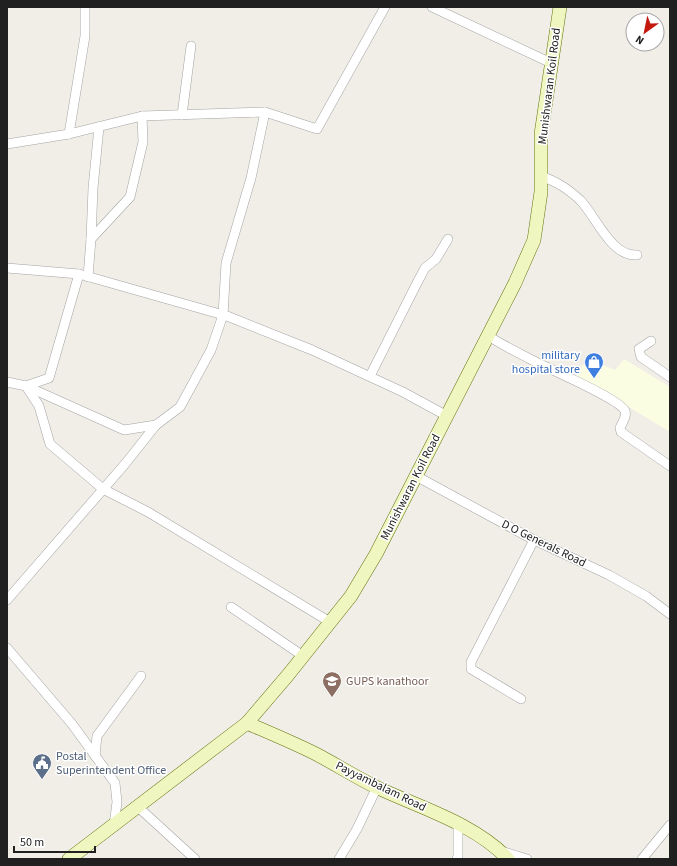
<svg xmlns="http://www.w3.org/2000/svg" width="677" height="866" viewBox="0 0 677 866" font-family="'Source Sans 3',sans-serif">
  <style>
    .education { fill: #fbfde3 }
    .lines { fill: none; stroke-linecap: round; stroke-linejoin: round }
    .street-casing { stroke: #a4a4a4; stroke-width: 10 }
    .secondary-casing { stroke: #61720c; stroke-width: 14 }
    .street { stroke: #fff; stroke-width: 9 }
    .secondary { stroke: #f0f6c0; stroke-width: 13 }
    .labels { text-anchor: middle; stroke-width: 3; stroke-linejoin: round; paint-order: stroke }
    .street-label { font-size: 12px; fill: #202020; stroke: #fff }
    .shop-label { font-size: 12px; fill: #366cbe; stroke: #fff; text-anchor: end }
    .education-label { font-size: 12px; fill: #785e54; stroke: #fff; text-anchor: start }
    .service-label { font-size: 12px; fill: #4e5e75; stroke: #fff; text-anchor: start }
  </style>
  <rect width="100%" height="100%" fill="#f0eee7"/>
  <path class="education" d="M624,359L670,387V432L576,375L584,364L597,371L603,365L615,370Z"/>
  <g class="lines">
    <defs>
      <g id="street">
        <path d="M432,7L551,63"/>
        <path d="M265,112L317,129L385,7"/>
        <path d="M182,115L191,46"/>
        <path d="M69,134L85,36V7"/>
        <path d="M7,144L69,134L142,116L143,142L130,197L91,239L88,277"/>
        <path d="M541,176C557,182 567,188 580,200C596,216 611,257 637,255"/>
        <path d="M91,239L93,188L99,127"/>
        <path d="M7,268L79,274L227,316L312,350L403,392L447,416"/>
        <path d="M488,336C503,345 518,353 534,361C549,369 620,399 625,411C627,416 622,423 620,428L621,432L670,466"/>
        <path d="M651,341L639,349L641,357L670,377"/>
        <path d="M370,376L417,283L425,268L436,259L448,239"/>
        <path d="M7,382L26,386L49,378L79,274"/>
        <path d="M26,386L39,406L50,444L103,489L148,512L330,622"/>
        <path d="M26,386L124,430L156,425"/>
        <path d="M416,476L534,540L609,575L646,596L670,614"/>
        <path d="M7,600L125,464L156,425L180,407L211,350L223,315L226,263L251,178L265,112L142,116"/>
        <path d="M231,607L303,656"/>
        <path d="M7,648L72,724L115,783L117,802L114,825"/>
        <path d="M521,699L471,669V662L534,540"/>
        <path d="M95,756L97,736L141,676"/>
        <path d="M137,806L195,859"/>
        <path d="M501,851L527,859"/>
        <path d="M339,859L357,829L377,787"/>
        <path d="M457,859L458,856V824"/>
        <path d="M642,859L670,825"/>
      </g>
      <g id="secondary">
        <path d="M247,723C270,733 294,743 316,754C337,765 357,778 378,788C421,808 475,824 508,859"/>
        <path d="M69,859L247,723L288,675L351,596L376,554L515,283L534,240L541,192V134L560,7"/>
      </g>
    </defs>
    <use href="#street" class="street-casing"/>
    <use href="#secondary" class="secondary-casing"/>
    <use href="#street" class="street"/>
    <use href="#secondary" class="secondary"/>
  </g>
  <defs>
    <symbol id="shop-pin" viewBox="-11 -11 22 30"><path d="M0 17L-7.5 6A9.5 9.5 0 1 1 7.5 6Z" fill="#3f7fe0" stroke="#fff"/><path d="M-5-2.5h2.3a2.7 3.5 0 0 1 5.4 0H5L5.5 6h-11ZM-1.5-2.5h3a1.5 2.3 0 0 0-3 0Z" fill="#fff"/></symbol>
    <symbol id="school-pin" viewBox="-11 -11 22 30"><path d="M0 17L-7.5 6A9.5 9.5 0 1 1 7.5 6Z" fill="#8d6e63" stroke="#fff"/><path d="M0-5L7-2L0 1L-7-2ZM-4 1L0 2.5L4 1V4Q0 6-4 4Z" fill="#fff"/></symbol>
    <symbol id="civic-pin" viewBox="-11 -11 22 30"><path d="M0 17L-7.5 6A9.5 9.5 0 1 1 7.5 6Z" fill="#5c6f8a" stroke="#fff"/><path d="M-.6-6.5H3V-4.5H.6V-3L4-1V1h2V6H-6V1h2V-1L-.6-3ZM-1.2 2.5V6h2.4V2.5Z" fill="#fff"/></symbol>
  </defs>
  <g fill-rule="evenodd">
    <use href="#shop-pin" x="583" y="351" width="22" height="30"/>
    <use href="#school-pin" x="321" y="670" width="22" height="30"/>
    <use href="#civic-pin" x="31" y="752" width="22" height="30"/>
  </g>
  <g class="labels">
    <g class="street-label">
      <text transform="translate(549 86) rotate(-83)" y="4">Munishwaran Koil Road</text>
      <text transform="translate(410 487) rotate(-63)" y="4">Munishwaran Koil Road</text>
      <text transform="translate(544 543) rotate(26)" y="4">D O Generals Road</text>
      <text transform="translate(381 786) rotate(26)" y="4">Payyambalam Road</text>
    </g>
    <g class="shop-label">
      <text x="580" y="359">military<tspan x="580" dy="14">hospital store</tspan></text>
    </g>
    <g class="education-label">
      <text x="346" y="685">GUPS kanathoor</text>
    </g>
    <g class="service-label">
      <text x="56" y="760">Postal<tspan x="56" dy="14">Superintendent Office</tspan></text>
    </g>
  </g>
  <rect width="677" height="866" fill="none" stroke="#202020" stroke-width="16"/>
  <g transform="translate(645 32) rotate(213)"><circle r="19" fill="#ffffff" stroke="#a6a6a6"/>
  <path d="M0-3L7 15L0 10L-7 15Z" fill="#c3190e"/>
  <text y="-6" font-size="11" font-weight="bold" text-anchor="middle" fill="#202020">N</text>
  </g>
  <path d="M14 846v6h81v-6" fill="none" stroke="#202020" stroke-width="2"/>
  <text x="20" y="846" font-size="12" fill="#202020" stroke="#ffffff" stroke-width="3" paint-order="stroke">50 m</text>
</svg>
